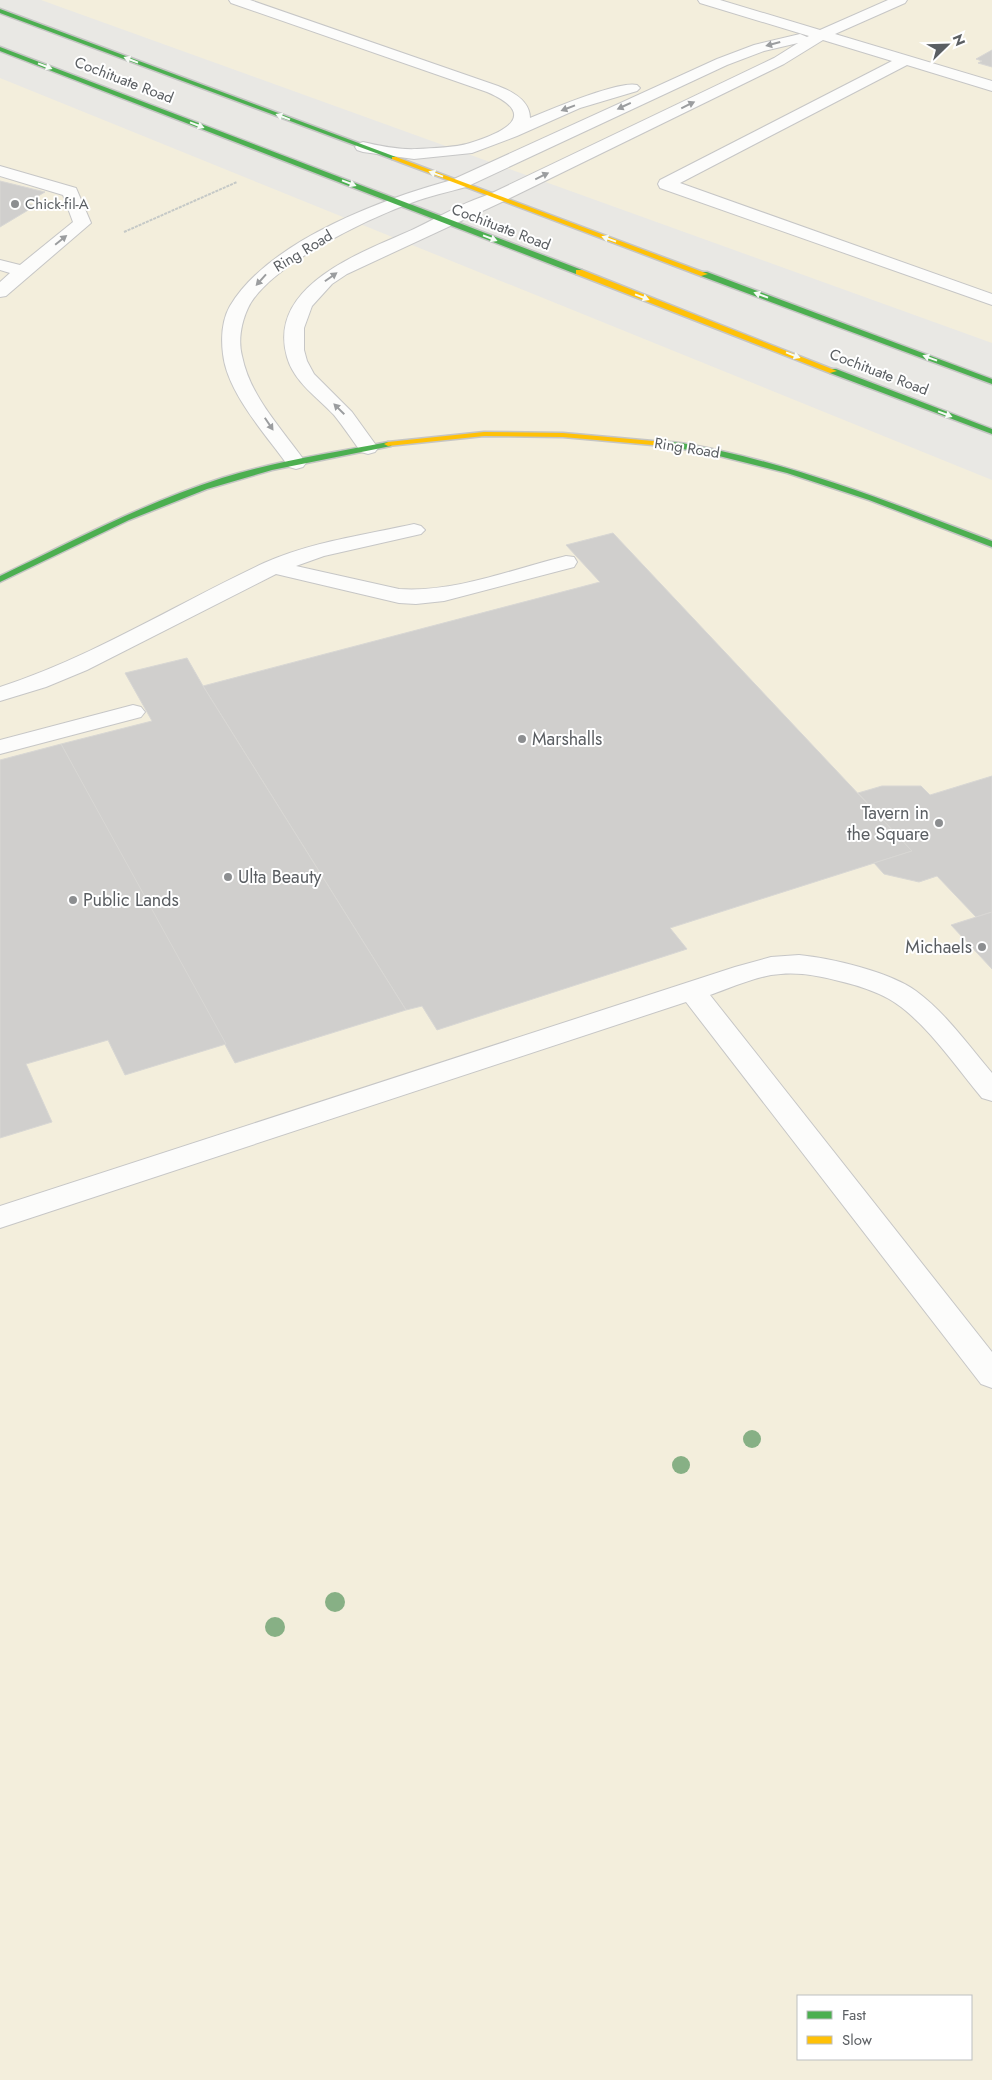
<svg xmlns="http://www.w3.org/2000/svg" width="992" height="2080" viewBox="0 0 992 2080" font-family="Jost,sans-serif">
  <style>
    .commercial { fill: #f3eedc; fill-rule: evenodd }
    .building { fill: #d0cfcd; stroke: #d8d7d4 }
    .lines { fill: none; stroke-linecap: round; stroke-linejoin: round }
    .lane-casing { stroke: #c6c6c6; stroke-width: 2 }
    .street-casing { stroke: #c6c6c6; stroke-width: 2 }
    .fast-casing { stroke: #c5c5c4; stroke-width: 3 }
    .slow-casing { stroke: #c5c5c4; stroke-width: 3 }
    .path { stroke: #c5c9c7; stroke-width: 2; stroke-dasharray: 3 1; stroke-linecap: butt }
    .lane { fill: #fcfcfb; fill-rule: evenodd }
    .street { fill: #fcfcfb; fill-rule: evenodd }
    .fast { fill: #4caf50; fill-rule: evenodd }
    .slow { fill: #ffc107; fill-rule: evenodd }
    .tree { fill: #87b085 }
    .oneway { fill: #9b9d9f }
    .oneway2 { fill: #f6fbf6 }
    .poi-dot { fill: #8c8e90; stroke: #fff; stroke-width: 2 }
    .labels { text-anchor: middle; stroke-width: 4; stroke-linejoin: round; paint-order: stroke }
    .far-street-label { font-size: 15px; fill: #5a5e62; stroke: #fff }
    .far-poi-label { font-size: 15px; fill: #5a5e62; stroke: #fff; text-anchor: start }
    .poi-label { font-size: 18px; fill: #5a5e62; stroke: #fff; text-anchor: start }
  </style>
  <rect width="100%" height="100%" fill="#e9e8e4"/>
  <g class="commercial">
    <path d="M41,0H992V343Z"/>
    <path d="M0,78L992,480V2080H0ZM798,1996H971V2059H798Z"/>
  </g>
  <g class="building">
    <path d="M992,50V67L978,63L982,61L976,59Z"/>
    <path d="M0,181L45,192L26,203L35,206L0,227Z"/>
    <path d="M613,533L912,851L670,928L687,949L437,1030L422,1006L406,1010L203,686L600,582L566,545Z"/>
    <path d="M187,658L203,686L406,1010L235,1063L61,744L152,721L125,673Z"/>
    <path d="M61,744L226,1044L125,1075L108,1040L26,1064L52,1122L0,1138V760Z"/>
    <path d="M992,776V912L976,917L937,876L919,882L884,874L874,863L912,851L858,793L882,786H921L930,795Z"/>
    <path d="M992,912V969L951,925Z"/>
  </g>
  <g class="lines">
    <defs>
      <g id="lane">
        <path d="M229,0H250L498,86C511,91 530,100 530,118C549,110 620,80 637,85L640,88L637,91L580,108L517,136L472,153L414,159L363,152L357,150L355,147L357,144L363,142C380,146 399,150 417,149C433,148 454,148 470,143C505,132 540,115 487,92L231,3Z"/>
        <path d="M698,0H720L820,30L888,0H907L905,3L835,34L992,81V91L907,65L680,183L992,294V305L660,188L658,184L660,180L892,61L823,40L784,64L504,201H492L490,197L492,193L774,58L798,43L764,51L727,65L466,187H454L452,183L454,179L717,59L754,45L800,34L807,37L809,36L700,3Z"/>
        <path d="M0,166L76,188L91,223L6,296L0,297V282L10,273L0,270V260L20,265L73,222L63,195L0,176Z"/>
        <path d="M414,524L421,526L425,530L421,534L324,556L296,566L399,589C454,593 513,569 566,556L574,557L577,562L574,567L444,601L416,604L399,603L276,574L87,670L46,687L0,701V687C93,657 176,604 264,563C311,542 364,535 414,524Z"/>
        <path d="M133,705L141,707L145,712L141,717L0,754V740Z"/>
        <path d="M799,955C831,958 890,972 916,991C946,1013 968,1045 992,1073V1101L982,1098C955,1066 925,1020 889,999C873,990 856,985 839,981C816,975 795,971 771,975C750,979 730,988 710,995L992,1352V1388L981,1384L686,1002L0,1228V1206L735,967L771,957Z"/>
      </g>
      <g id="street">
        <path d="M460,178L466,179L468,183L466,187C448,192 429,196 411,203C367,219 268,266 248,308C241,323 238,341 242,356C250,397 283,430 306,463L303,467L296,469L289,467C267,436 227,393 223,354C221,338 222,320 230,306C269,240 389,196 460,178Z"/>
        <path d="M498,192L504,193L506,197L504,201L347,274L332,284L312,306L304,328V350L307,361L314,374L352,412L378,448L375,452L368,454L361,452C352,440 344,427 334,415C317,397 294,382 287,357C266,284 366,251 414,229C441,216 469,199 498,192Z"/>
      </g>
      <g id="fast">
        <path d="M0,9L396,157L397,158L392,159L0,13Z"/>
        <path d="M0,47L582,270L583,272L576,274L0,51Z"/>
        <path d="M701,272H707L992,379V384L701,276Z"/>
        <path d="M830,369H836L992,429V434L830,373Z"/>
        <path d="M388,442L392,444L391,446L272,470L207,489L129,520L0,582V576C73,541 144,503 222,478C276,461 333,453 388,442Z"/>
        <path d="M661,442C675,440 706,448 721,451C815,472 903,507 992,541V547L869,500L787,473L707,453L664,446L660,444Z"/>
      </g>
      <g id="slow">
        <path d="M392,157H396L708,274L701,276L392,159Z"/>
        <path d="M576,270H582L837,371L830,373L576,274Z"/>
        <path d="M484,432L563,433L664,442L668,444L664,446L563,437L484,436L388,446L384,444L388,442Z"/>
      </g>
    </defs>
    <use href="#lane" class="lane-casing"/>
    <use href="#street" class="street-casing"/>
    <use href="#fast" class="fast-casing"/>
    <use href="#slow" class="slow-casing"/>
    <path class="path" d="M124,232L237,182"/>
    <use href="#lane" class="lane"/>
    <use href="#street" class="street"/>
    <use href="#fast" class="fast"/>
    <use href="#slow" class="slow"/>
  </g>
  <g class="tree">
    <circle cx="752" cy="1439" r="9"/>
    <circle cx="681" cy="1465" r="9"/>
    <circle cx="335" cy="1602" r="10"/>
    <circle cx="275" cy="1627" r="10"/>
  </g>
  <defs><path id="oneway-solid" d="M-6-.8H1V-3.2L6.5 0L1 3.2V.8H-6Z" transform="scale(1.25)"/></defs>
  <g class="oneway">
    <use href="#oneway-solid" transform="translate(773 44) rotate(165)"/>
    <use href="#oneway-solid" transform="translate(688 105) rotate(-26)"/>
    <use href="#oneway-solid" transform="translate(624 106) rotate(155)"/>
    <use href="#oneway-solid" transform="translate(568 108) rotate(159)"/>
    <use href="#oneway-solid" transform="translate(542 176) rotate(-26)"/>
    <use href="#oneway-solid" transform="translate(61 240) rotate(-39)"/>
    <use href="#oneway-solid" transform="translate(331 277) rotate(-35)"/>
    <use href="#oneway-solid" transform="translate(261 280) rotate(132)"/>
    <use href="#oneway-solid" transform="translate(339 409) rotate(-135)"/>
    <use href="#oneway-solid" transform="translate(269 424) rotate(56)"/>
  </g>
  <g class="oneway2">
    <use href="#oneway-solid" transform="translate(131 60) rotate(-159)"/>
    <use href="#oneway-solid" transform="translate(45 66) rotate(21)"/>
    <use href="#oneway-solid" transform="translate(283 117) rotate(-159)"/>
    <use href="#oneway-solid" transform="translate(197 125) rotate(21)"/>
    <use href="#oneway-solid" transform="translate(436 174) rotate(-160)"/>
    <use href="#oneway-solid" transform="translate(349 183) rotate(21)"/>
    <use href="#oneway-solid" transform="translate(490 238) rotate(21)"/>
    <use href="#oneway-solid" transform="translate(609 239) rotate(-160)"/>
    <use href="#oneway-solid" transform="translate(761 295) rotate(-160)"/>
    <use href="#oneway-solid" transform="translate(642 297) rotate(21)"/>
    <use href="#oneway-solid" transform="translate(793 355) rotate(21)"/>
    <use href="#oneway-solid" transform="translate(930 358) rotate(-160)"/>
    <use href="#oneway-solid" transform="translate(945 414) rotate(21)"/>
  </g>
  <g class="poi-dot">
    <circle cx="15" cy="204" r="5"/>
    <circle cx="522" cy="739" r="5"/>
    <circle cx="939" cy="823" r="5"/>
    <circle cx="228" cy="877" r="5"/>
    <circle cx="73" cy="900" r="5"/>
    <circle cx="982" cy="947" r="5"/>
  </g>
  <g class="labels">
    <g class="far-street-label">
      <text transform="translate(124 80) rotate(21)" y="5">Cochituate Road</text>
      <text transform="translate(501 227) rotate(21)" y="5">Cochituate Road</text>
      <text transform="translate(303 251) rotate(-31)" y="5">Ring Road</text>
      <text transform="translate(879 372) rotate(21)" y="5">Cochituate Road</text>
      <text transform="translate(687 448) rotate(9)" y="5">Ring Road</text>
    </g>
    <g class="far-poi-label">
      <text x="25" y="209">Chick-fil-A</text>
    </g>
    <g class="poi-label">
      <text x="532" y="745">Marshalls</text>
      <text x="929" y="819" text-anchor="end">Tavern in<tspan x="929" dy="21">the Square</tspan></text>
      <text x="238" y="883">Ulta Beauty</text>
      <text x="83" y="906">Public Lands</text>
      <text x="972" y="953" text-anchor="end">Michaels</text>
    </g>
  </g>
  <rect x="797" y="1995" width="175" height="65" fill="#ffffff" stroke="#bdbfc0"/>
  <rect x="807" y="2011" width="25" height="8" fill="#4caf50" stroke="#bdbfc0"/>
  <text x="842" y="2020" font-size="15" fill="#5a5e62">Fast</text>
  <rect x="807" y="2036" width="25" height="8" fill="#ffc107" stroke="#bdbfc0"/>
  <text x="842" y="2045" font-size="15" fill="#5a5e62">Slow</text>
  <g transform="translate(947 45) rotate(67)" stroke="#ffffff" stroke-width="4" paint-order="stroke">
  <path d="M0-4L9 19L0 12L-9 19Z" fill="#5a5e62"/>
  <text y="-8" font-size="14" font-weight="bold" text-anchor="middle" fill="#5a5e62">N</text>
  </g>
</svg>
